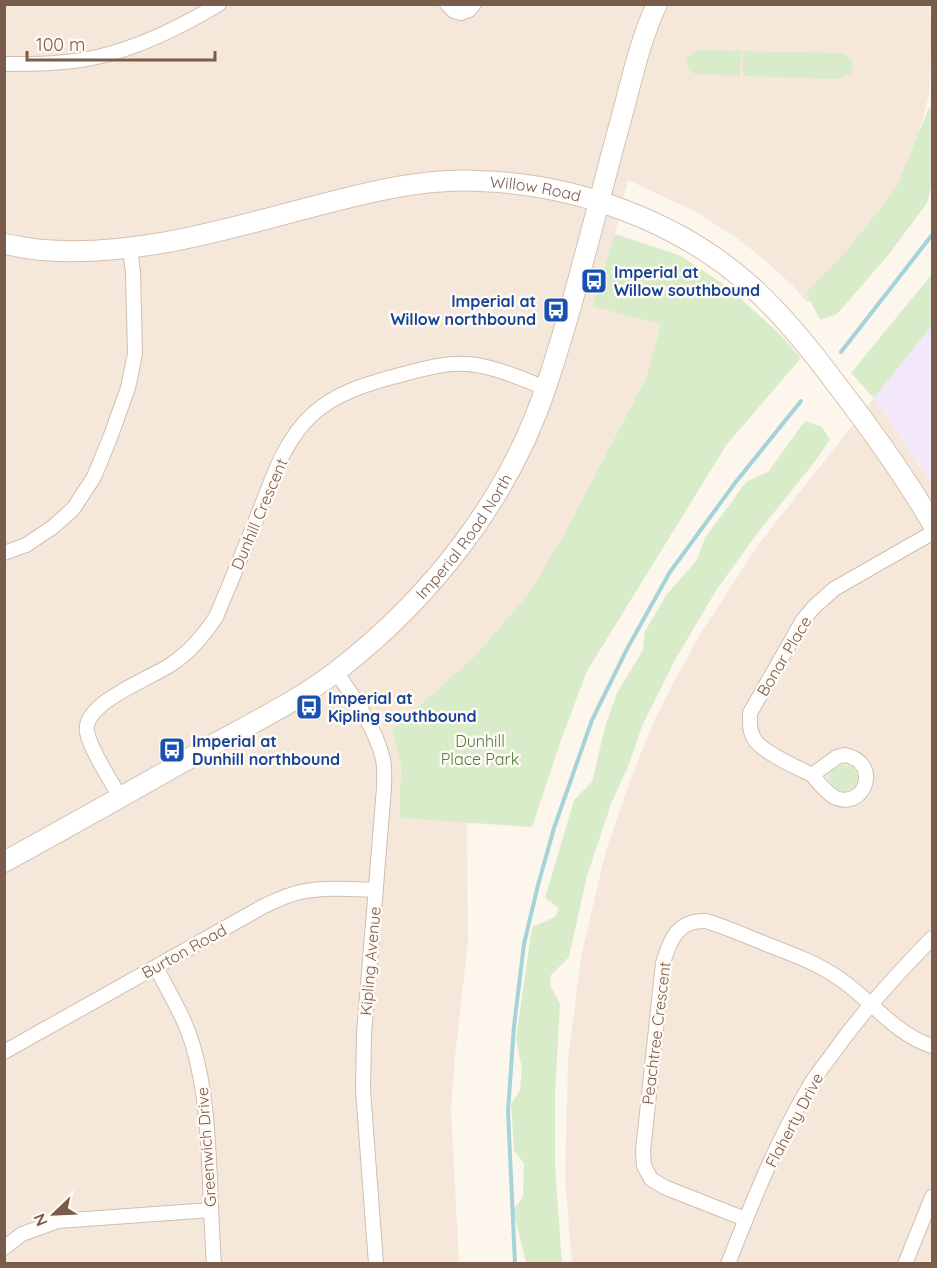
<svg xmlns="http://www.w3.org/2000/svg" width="937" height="1268" viewBox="0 0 937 1268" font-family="Quicksand,sans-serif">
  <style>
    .residential { fill: #f5e8da }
    .education { fill: #f3e8fa }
    .green { fill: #d8ecc9 }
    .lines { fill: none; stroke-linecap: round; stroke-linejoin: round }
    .stream { stroke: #a5d3da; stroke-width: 4 }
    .street-casing { stroke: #d1beb0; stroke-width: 16 }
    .secondary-casing { stroke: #d6c0b0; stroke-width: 22 }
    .street { stroke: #fff; stroke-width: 14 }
    .secondary { stroke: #fff; stroke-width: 20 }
    .labels { text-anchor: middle; stroke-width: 5; stroke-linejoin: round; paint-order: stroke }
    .street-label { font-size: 16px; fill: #7a5c4d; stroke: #fffaf3 }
    .transit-label { font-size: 16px; font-weight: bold; fill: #164399; stroke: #fffaf3; text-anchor: start }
    .park-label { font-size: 16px; fill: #537a41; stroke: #fffaf3 }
  </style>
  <rect width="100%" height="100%" fill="#fdf6ec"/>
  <g class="residential">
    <path d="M5,5H929L932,29L929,95L915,147L894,193L808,303L794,287L767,262L734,236L694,211L628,180L615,234L592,305L661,323L646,378L562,538L528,594L475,656L392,730L401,765L399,818L467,822L468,942L455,1056L451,1109L459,1263L5,1264Z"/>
    <path d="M874,398L932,485V1263L572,1264L565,1178L568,1060L581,957L606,850L636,765L652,726L676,678L701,633L758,545Z"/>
  </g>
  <path class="education" d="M932,325V485L874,398Z"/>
  <g class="green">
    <path d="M699,50L741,51L740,76L696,74L691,72L687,67V58L694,51Z"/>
    <path d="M743,51L840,53C851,56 856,64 850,74L838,79L743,76Z"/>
    <path d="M929,108H932V183L927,203L889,254L837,314L820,320L806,293L851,246L896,188Z"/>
    <path d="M615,234L681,256L729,288L782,336L801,358L727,444L587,671L560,743L532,827L399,818L401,765L392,730L475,656L528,594L562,538L646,378L661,324L592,306Z"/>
    <path d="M932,274V325L874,398L851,373Z"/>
    <path d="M805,421L822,427L830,440L813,464L759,531L717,589L675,660L643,724L627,769L611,804L587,876L569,957L551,975L550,985L560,1004L555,1093V1167L562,1263H526L513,1210L523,1197L524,1163L514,1151L511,1104L520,1090L522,1069L516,1039L532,927L555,917L559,908L545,898L574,800L592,782L605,727L617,693L643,650L645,631L667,594L697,560L705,538L746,482L768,472Z"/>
    <path d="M842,765L853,767L858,777L855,786C842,797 836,789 828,779C829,772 836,767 842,765Z"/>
  </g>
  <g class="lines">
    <g class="stream">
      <path d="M841,352L932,235"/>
      <path d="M515,1264L508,1111L514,1026L524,944L538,885L554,828L592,720L628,647L670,572L735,483L801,401"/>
    </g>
    <defs>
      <g id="street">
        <path d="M447,4L454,11L461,13L469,10L474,4"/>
        <path d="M4,64C35,64 66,64 97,57C141,47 181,27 219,4"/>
        <path d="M4,553L26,545L53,527L73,509L94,477L110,438L128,388L135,354L133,272L130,248"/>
        <path d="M336,672C355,699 375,727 383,759C385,768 384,779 384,788L364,1034L363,1090L376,1264"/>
        <path d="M845,755C881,762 866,809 836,798C827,794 819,783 812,775L837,757Z"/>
        <path d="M812,775C798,768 762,752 755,740C749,732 750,722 750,713L803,620L814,607L834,589L932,533"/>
        <path d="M120,797C111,781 90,749 87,732C82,702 153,678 173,663C191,651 204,635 216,617C230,584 243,552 256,520C271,483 283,440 314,413C337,393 364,385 392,377C412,372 433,365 454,364C486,362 517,377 546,388"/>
        <path d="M156,967C169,993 185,1018 193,1046C206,1090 208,1136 210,1181C211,1209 212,1236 214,1264"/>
        <path d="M4,1052L264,906C275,901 287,895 300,892C325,887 350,889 376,890"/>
        <path d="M745,1219L664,1187L651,1179L644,1166L643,1151L645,1132L663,963C670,940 677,920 706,921C726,927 746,936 766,944C792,954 817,963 840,979C871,1000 896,1035 932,1046"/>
        <path d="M4,1248L22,1234L58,1221L211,1210"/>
        <path d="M728,1264C752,1203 776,1142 810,1085C816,1075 824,1065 831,1056C861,1013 896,975 932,938"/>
        <path d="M905,1264L932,1197"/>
      </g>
      <g id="secondary">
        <path id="s1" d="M4,244C17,246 29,249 42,250C157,259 266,215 377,191C410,184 445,179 479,181C576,184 679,221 752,287C784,316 811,350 837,385C871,429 904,475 932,523"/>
        <path id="s2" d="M4,862C73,824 141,786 209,747C252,723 298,701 337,671C431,598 510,498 547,384C575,300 595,215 618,130C630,89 638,44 657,4"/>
      </g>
    </defs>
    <use href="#street" class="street-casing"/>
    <use href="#secondary" class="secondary-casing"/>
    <use href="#street" class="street"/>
    <use href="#secondary" class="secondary"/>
  </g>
  <defs>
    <symbol id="bus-square" viewBox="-11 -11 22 22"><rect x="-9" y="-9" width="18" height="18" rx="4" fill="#1a4fb4" stroke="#fffaf3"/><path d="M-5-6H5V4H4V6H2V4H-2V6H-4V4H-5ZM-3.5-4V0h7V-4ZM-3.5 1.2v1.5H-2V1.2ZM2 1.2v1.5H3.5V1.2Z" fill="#fff"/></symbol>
  </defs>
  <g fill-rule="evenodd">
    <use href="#bus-square" x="579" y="266" width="30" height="30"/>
    <use href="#bus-square" x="541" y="295" width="30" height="30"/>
    <use href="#bus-square" x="294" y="692" width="30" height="30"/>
    <use href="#bus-square" x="157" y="735" width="30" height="30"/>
  </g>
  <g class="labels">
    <g class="street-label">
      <text dy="6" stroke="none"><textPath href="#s1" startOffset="540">Willow Road</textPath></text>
      <text transform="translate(259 514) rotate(-67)" y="6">Dunhill Crescent</text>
      <text dy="6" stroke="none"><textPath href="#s2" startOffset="570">Imperial Road North</textPath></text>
      <text transform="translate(784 656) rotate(-59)" y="6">Bonar Place</text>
      <text transform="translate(184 951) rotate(-29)" y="6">Burton Road</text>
      <text transform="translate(370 961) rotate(-85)" y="6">Kipling Avenue</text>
      <text transform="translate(656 1033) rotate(-83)" y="6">Peachtree Crescent</text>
      <text transform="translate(794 1120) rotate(-62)" y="6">Flaherty Drive</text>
      <text transform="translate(206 1147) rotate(-94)" y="6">Greenwich Drive</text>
    </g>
    <g class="transit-label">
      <text x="614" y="278">Imperial at<tspan x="614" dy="18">Willow southbound</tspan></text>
      <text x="536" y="307" text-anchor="end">Imperial at<tspan x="536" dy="18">Willow northbound</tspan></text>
      <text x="328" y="704">Imperial at<tspan x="328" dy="18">Kipling southbound</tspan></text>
      <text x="192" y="747">Imperial at<tspan x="192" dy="18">Dunhill northbound</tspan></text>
    </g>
    <g class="park-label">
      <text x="480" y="747">Dunhill<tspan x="480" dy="18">Place Park</tspan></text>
    </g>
  </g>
  <rect width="937" height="1268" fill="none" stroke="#7a5c4d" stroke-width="12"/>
  <g transform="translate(54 1214) rotate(247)" stroke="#fffaf3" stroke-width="4.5" paint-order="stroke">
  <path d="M0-4.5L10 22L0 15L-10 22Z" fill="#7a5c4d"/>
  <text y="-9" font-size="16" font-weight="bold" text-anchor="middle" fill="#7a5c4d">N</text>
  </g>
  <path d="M27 51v9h188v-9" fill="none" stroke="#7a5c4d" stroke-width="3"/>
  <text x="36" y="51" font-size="18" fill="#7a5c4d" stroke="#fffaf3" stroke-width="4.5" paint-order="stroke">100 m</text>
</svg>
